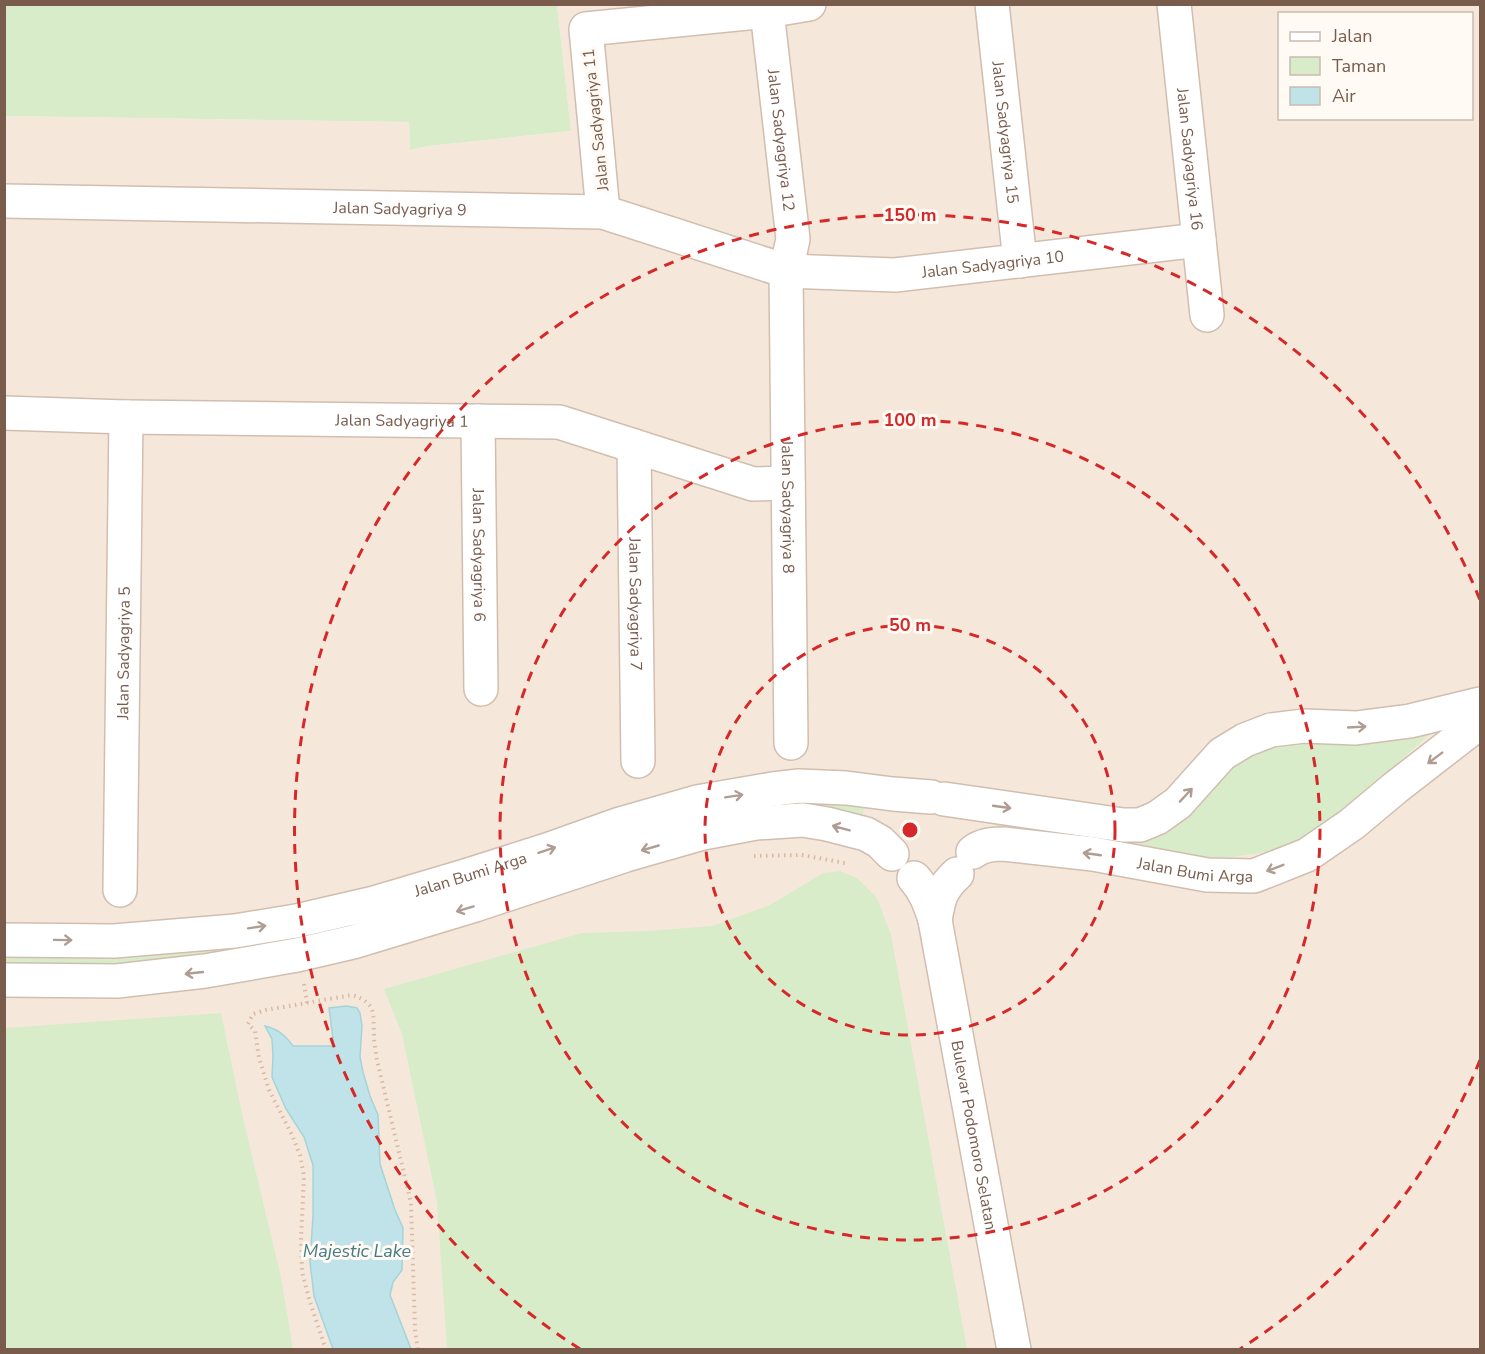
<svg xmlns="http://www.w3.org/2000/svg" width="1485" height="1354" viewBox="0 0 1485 1354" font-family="'Nunito Sans',sans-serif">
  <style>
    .residential { fill: #f5e8da; fill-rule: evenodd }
    .green { fill: #d8ecc9 }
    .water { fill: #bfe3e8; stroke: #a5d3da; stroke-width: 1.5 }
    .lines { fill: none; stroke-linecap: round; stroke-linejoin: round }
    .minor-casing { stroke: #d1beb0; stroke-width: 36 }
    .path { stroke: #d9b8a5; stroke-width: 4; stroke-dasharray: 1.5 4.5; stroke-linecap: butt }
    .minor { stroke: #fff; stroke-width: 33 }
    .oneway { stroke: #af9d94 }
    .ring { fill: none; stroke: #d62828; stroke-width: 3; stroke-dasharray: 10 8 }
    .labels { text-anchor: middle; stroke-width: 6; stroke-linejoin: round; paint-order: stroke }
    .street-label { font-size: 16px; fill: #7a5c4d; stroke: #fffaf3 }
    .water-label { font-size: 18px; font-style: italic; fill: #437c86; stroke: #fffaf3 }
    .centre { fill: #d62828; stroke: #fffaf3; stroke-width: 3 }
    .ring-label { font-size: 18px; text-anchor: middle; font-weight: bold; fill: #d62828; stroke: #fffaf3; stroke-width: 6; stroke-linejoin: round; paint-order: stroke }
  </style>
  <rect width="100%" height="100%" fill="#fdf6ec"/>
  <path class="residential" d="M557,5H1480V1349L5,1350V116L409,122L410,150L428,146L571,131ZM1280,14H1472V118H1280Z"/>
  <g class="green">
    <path d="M557,5L571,131L428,146L410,150L409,122L5,116V5Z"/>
    <path d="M1442,723L1374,785L1340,815L1299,842L1281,849L1261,853L1224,858L1185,856L1009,832L980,818L1127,839L1245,752L1267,743Z"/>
    <path d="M801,798L865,807L862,815L846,810L828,808L292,944L133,965L5,968L4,958L98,957Z"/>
    <path d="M840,871L857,878L877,898L891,935L967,1349H447L437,1202L402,1034L384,989L582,933L649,931L712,926L770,905L823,873Z"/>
    <path d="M221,1013L243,1118L281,1277L293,1349H5V1028Z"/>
  </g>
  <path class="water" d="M347,1006L357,1008L360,1013L362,1026L360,1057L363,1072L370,1096L378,1115L380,1164L395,1210L403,1228L402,1270L393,1282L390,1295L411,1349H333L314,1296L310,1262L313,1216V1165L304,1137L286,1109L272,1077L273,1056L272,1039L265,1026C278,1029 285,1035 293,1046H334L329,1008Z"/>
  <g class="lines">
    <defs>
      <g id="minor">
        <path id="s1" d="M992,4L1020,261"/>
        <path id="s2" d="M1174,4L1207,315"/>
        <path id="s3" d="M767,11L793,239L786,271L791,743"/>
        <path id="s4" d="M4,201L603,212L786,271L895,275L1199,240"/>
        <path d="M603,212L586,29L767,11L809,4"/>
        <path id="s5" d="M4,413L126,417L559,422L753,484L788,483"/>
        <path id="s6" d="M478,421L481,689"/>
        <path id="s7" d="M634,446L638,761"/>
        <path d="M944,799L1123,825H1140L1157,818L1178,803L1222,754L1245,740L1271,730L1304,726L1356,728L1410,721L1480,704"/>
        <path id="s8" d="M973,852C982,845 992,844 1003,844L1093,854L1207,875L1254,876L1307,855L1352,824L1395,788L1480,722"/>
        <path id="s9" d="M914,878C925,890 930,904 935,920L1014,1350"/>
        <path id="s10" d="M120,890L126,417"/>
        <path d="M935,920C939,898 940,890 957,874"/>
        <path id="s11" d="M4,940L114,941L235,931L296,921L374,903L465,876L547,850L620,824L697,802L773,789L799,786L846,788L893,794L931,797"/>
        <path d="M4,980L117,981L205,971L297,955L353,942L475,905L626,855L703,833L756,823L803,820L827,824L866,834L880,842L892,854"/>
      </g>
    </defs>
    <use href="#minor" class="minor-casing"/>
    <g class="path">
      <path d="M754,856L802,855L845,863"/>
      <path d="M304,984L307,1003"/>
      <path d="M326,1350L310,1302L302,1272L301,1240L304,1176L300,1155L292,1135L269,1090L259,1058L255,1031L248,1024L253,1014L266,1010L352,995C377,1003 373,1014 374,1036C374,1044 376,1053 377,1060L411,1203L415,1330L418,1350"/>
    </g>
    <use href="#minor" class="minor"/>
  </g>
  <defs><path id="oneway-shaft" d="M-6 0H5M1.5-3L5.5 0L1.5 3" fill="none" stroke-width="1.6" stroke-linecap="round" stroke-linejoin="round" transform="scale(1.5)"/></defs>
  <g class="oneway">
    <use href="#oneway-shaft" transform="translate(1357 727) rotate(-3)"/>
    <use href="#oneway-shaft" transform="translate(1435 758) rotate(143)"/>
    <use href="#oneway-shaft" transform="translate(1186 795) rotate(-47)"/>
    <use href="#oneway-shaft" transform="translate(734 796) rotate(-9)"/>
    <use href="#oneway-shaft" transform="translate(1002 807) rotate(8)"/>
    <use href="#oneway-shaft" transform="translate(841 828) rotate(-165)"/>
    <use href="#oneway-shaft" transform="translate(650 848) rotate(164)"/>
    <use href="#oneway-shaft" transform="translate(547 850) rotate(-18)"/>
    <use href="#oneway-shaft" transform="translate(1092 854) rotate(-172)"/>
    <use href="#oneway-shaft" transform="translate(1275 868) rotate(159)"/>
    <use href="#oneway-shaft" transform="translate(465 909) rotate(163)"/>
    <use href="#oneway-shaft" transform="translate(257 927) rotate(-9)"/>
    <use href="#oneway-shaft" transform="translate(63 940) rotate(1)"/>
    <use href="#oneway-shaft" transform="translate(194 973) rotate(174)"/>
  </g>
  <g class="ring">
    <circle cx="910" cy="830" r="205"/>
    <circle cx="910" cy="830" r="410"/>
    <path d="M1480 1060A615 615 0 0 1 1240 1349M580 1349A615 615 0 1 1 1480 600"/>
  </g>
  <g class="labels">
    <g class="street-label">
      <text transform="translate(595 120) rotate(-96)" y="6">Jalan Sadyagriya 11</text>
      <text dy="6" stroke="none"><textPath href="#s1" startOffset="129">Jalan Sadyagriya 15</textPath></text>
      <text dy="6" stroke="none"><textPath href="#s3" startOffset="130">Jalan Sadyagriya 12</textPath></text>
      <text dy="6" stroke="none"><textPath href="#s2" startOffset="156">Jalan Sadyagriya 16</textPath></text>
      <text dy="6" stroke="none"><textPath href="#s4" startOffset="396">Jalan Sadyagriya 9</textPath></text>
      <text dy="6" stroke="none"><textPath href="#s4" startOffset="999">Jalan Sadyagriya 10</textPath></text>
      <text dy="6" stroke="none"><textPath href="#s5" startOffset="398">Jalan Sadyagriya 1</textPath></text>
      <text dy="6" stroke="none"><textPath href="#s3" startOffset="498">Jalan Sadyagriya 8</textPath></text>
      <text dy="6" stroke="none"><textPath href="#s6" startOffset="134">Jalan Sadyagriya 6</textPath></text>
      <text dy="6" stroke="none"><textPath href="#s7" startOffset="158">Jalan Sadyagriya 7</textPath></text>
      <text dy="6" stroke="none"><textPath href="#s10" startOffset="237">Jalan Sadyagriya 5</textPath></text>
      <text dy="6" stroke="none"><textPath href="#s8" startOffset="226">Jalan Bumi Arga</textPath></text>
      <text dy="6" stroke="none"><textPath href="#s11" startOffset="474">Jalan Bumi Arga</textPath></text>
      <text dy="6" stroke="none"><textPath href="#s9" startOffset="266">Bulevar Podomoro Selatan</textPath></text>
    </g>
    <g class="water-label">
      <text x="357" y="1257">Majestic Lake</text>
    </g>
  </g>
  <circle cx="910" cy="830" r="9" class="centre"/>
  <g class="ring-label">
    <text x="910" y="221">150 m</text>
    <text x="910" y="426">100 m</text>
    <text x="910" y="631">50 m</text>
  </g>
  <rect width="1485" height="1354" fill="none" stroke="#7a5c4d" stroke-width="12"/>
  <rect x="1278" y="12" width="195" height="108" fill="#fffaf3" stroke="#cabbb1" stroke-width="1.5"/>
  <rect x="1290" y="32" width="30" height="9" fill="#ffffff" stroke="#cabbb1" stroke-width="1.5"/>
  <text x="1332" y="42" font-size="18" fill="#7a5c4d">Jalan</text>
  <rect x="1290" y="57" width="30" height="18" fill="#d8ecc9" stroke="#cabbb1" stroke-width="1.5"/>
  <text x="1332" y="72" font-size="18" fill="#7a5c4d">Taman</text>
  <rect x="1290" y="87" width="30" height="18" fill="#bfe3e8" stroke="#cabbb1" stroke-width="1.5"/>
  <text x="1332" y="102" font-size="18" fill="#7a5c4d">Air</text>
</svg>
